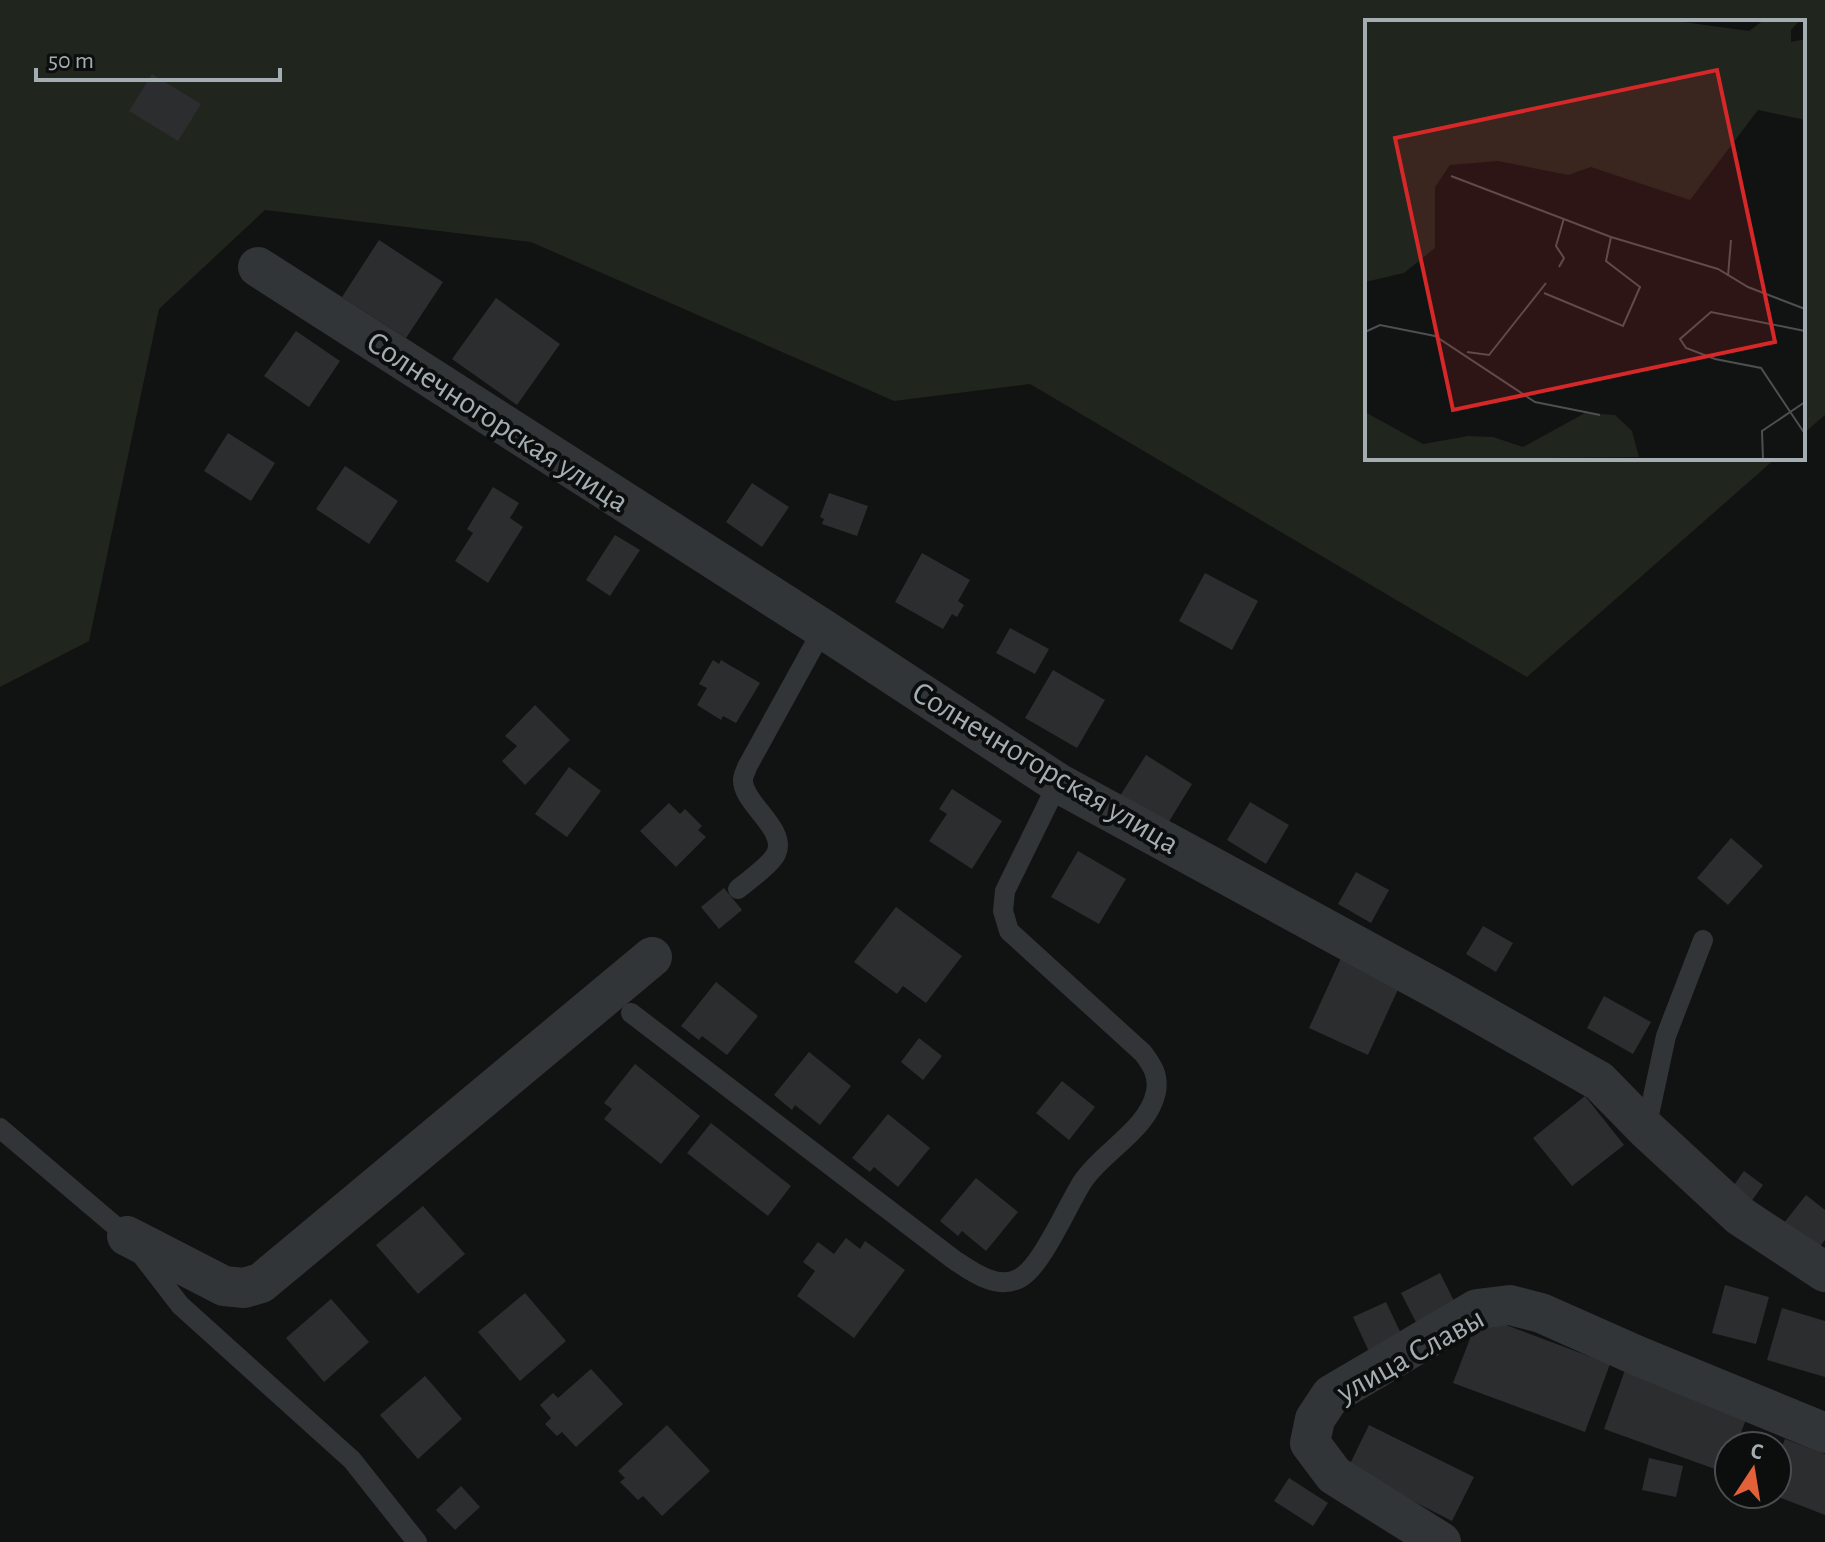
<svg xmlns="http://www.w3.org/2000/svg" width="1825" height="1542" viewBox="0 0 1825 1542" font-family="'Alegreya Sans',sans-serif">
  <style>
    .green { fill: #20251e }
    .building { fill: #2c2d2e }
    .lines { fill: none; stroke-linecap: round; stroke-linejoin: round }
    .service { stroke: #323537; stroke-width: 20 }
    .minor { stroke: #323537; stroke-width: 40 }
    .labels { text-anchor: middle; stroke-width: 8; stroke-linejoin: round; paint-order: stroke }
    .street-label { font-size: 32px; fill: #a4aeb2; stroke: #0c0d0d }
    .inset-road { fill: none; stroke: #4c5052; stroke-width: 2 }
    .view { fill: #d62828; fill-opacity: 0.15; stroke: #d62828; stroke-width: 4 }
    .inset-edge { fill: none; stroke: #a4aeb2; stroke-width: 4 }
  </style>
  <rect width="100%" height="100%" fill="#111212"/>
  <path class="green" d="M0,0H1825V415L1803,434V22H1367V458H1776L1527,677L1030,384L894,401L531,242L265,210L159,309L89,641L0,687Z"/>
  <g class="building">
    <path d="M152,74L201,104L178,141L129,111Z"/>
    <path d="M379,240L443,282L406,338L342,297Z"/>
    <path d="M496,298L560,344L517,405L452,359Z"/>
    <path d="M296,331L340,361L309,407L264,376Z"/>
    <path d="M228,433L275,463L251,501L204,471Z"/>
    <path d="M345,466L398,501L369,544L316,509Z"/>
    <path d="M752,483L789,507L762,547L726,522Z"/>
    <path d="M493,487L519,503L510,518L523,527L488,583L455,561L473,533L467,529Z"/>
    <path d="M829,493L868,506L857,536L822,524L824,519L820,517Z"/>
    <path d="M615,535L640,550L610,596L586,580Z"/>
    <path d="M922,553L970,580L958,601L964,605L957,617L952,614L943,629L895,602Z"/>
    <path d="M1205,573L1258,601L1232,650L1179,621Z"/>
    <path d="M1010,628L1049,649L1035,674L996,653Z"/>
    <path d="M713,660L719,664L721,660L760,683L736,723L723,716L721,720L697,705L707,688L699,684Z"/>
    <path d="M1053,670L1105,700L1077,748L1025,718Z"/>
    <path d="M535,705L570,740L525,785L502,761L517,746L505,736Z"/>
    <path d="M1146,755L1192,784L1165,828L1118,799Z"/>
    <path d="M569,767L601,791L567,837L535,814Z"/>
    <path d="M952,789L1002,821L972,869L929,841L947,814L939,809Z"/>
    <path d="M1250,802L1289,825L1266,864L1227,840Z"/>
    <path d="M669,803L680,814L685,809L702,826L698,830L706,837L676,867L640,831Z"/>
    <path d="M1731,838L1763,866L1728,905L1697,878Z"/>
    <path d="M1078,851L1126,879L1099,924L1051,897Z"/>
    <path d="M1356,872L1389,890L1371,923L1338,904Z"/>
    <path d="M724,888L742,910L719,929L701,907Z"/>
    <path d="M896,907L962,956L926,1003L903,986L897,994L854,962Z"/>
    <path d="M1483,926L1513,943L1496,972L1466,954Z"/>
    <path d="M1341,958L1400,985L1368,1055L1309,1028Z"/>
    <path d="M716,982L758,1016L727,1055L702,1036L699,1040L681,1026Z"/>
    <path d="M1604,996L1651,1022L1633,1054L1587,1028Z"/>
    <path d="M919,1038L942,1056L923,1080L901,1062Z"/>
    <path d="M809,1052L851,1086L820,1125L795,1105L792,1110L774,1095Z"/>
    <path d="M635,1064L700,1116L661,1164L604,1119L612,1109L604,1103Z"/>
    <path d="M1062,1081L1095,1107L1069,1140L1036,1113Z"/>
    <path d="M1585,1096L1624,1145L1572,1186L1533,1138Z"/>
    <path d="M888,1114L930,1148L898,1187L874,1167L870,1172L852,1158Z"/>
    <path d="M711,1123L791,1186L768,1216L687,1153Z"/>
    <path d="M1744,1171L1763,1185L1748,1206L1729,1192Z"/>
    <path d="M976,1178L1018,1212L986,1251L962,1231L958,1236L940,1221Z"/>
    <path d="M1806,1195L1825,1210V1240L1813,1255L1780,1228Z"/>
    <path d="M423,1206L465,1254L418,1294L376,1245Z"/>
    <path d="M846,1238L860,1249L865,1241L905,1270L854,1338L797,1296L815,1271L803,1262L818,1242L834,1254Z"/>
    <path d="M1440,1273L1459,1311L1420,1330L1401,1293Z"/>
    <path d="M1725,1285L1769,1297L1756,1344L1712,1333Z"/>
    <path d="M525,1293L566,1341L520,1381L478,1332Z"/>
    <path d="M331,1299L369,1342L324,1382L286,1338Z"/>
    <path d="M1386,1302L1404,1340L1371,1356L1353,1317Z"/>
    <path d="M1782,1308L1825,1321V1377L1767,1360Z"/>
    <path d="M1479,1315L1610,1364L1585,1432L1453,1383Z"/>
    <path d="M591,1369L623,1404L576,1447L562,1432L557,1436L545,1424L551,1418L540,1405L553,1393L558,1398Z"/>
    <path d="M1625,1370L1748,1414L1736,1446H1729L1726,1473L1604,1429Z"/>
    <path d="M425,1376L462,1419L418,1459L380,1415Z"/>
    <path d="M667,1425L710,1471L662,1516L643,1496L638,1500L620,1482L625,1478L618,1471Z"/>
    <path d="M1369,1425L1474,1477L1452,1521L1348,1468Z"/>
    <path d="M1785,1439L1825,1454V1515L1771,1494H1777V1459Z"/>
    <path d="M1649,1458L1683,1466L1676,1497L1642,1490Z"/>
    <path d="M1289,1478L1328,1503L1313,1526L1274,1501Z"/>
    <path d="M461,1486L480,1507L455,1530L436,1510Z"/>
  </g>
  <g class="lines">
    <g class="service">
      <path d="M738,889C748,881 771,864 776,854C788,829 742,803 743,780C743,775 746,771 747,767L823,629"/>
      <path d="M631,1013L953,1259C971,1271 997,1291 1020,1278C1042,1266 1068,1204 1083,1181C1104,1150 1148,1130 1156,1092C1159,1075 1152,1065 1143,1053L1009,931L1003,911L1005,891L1058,783"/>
      <path d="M0,1128L127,1236L180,1305L352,1460L417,1542"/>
      <path d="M1646,1129L1666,1036L1703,940"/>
    </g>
    <g class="minor">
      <path d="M258,267L823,629L1058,783L1440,991L1599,1081L1646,1129L1740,1216L1825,1272"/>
      <path d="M127,1236L224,1286L244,1288L261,1283L652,957"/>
      <path d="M1441,1542L1334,1475L1310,1443L1315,1419L1331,1395L1477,1309L1510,1305L1541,1313L1638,1356L1825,1433"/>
    </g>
  </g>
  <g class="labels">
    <g class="street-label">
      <text transform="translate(498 421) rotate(33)" y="11">Солнечногорская улица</text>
      <text transform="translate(1046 767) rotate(31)" y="11">Солнечногорская улица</text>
      <text transform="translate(1410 1354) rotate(-29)" y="11">улица Славы</text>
    </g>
  </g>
  <g transform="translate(1365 20)">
    <rect width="440" height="440" fill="#111212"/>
    <path d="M0,0H304L384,11L399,0H435L426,10V22L440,19V100L393,90L325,180L226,147L203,155L133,141L85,145L70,167V228L39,253L0,262ZM0,392L58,424L103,416L128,417L158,427L220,393L250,395L267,411L274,437L0,440Z" fill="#20251e"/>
    <path class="inset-road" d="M86,156L246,217L353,249L383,267L440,289M194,247L199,238L191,226L199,198M363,256L366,220M179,273L258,306L275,267L241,241L246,217M440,311L346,292L315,319L321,328L350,339L396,348L440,414M0,312L15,305L70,316L170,382L235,395M102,332L124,335L181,263M398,440L397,411L440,382"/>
    <path class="view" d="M352,50L410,322L88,390L30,118Z"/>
    <rect width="440" height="440" class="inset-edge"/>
  </g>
  <g transform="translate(1753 1470) rotate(12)"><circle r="38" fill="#0c0d0d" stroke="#494d4f" stroke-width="2"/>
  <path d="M0-6L14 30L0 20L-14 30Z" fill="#e26139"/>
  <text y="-12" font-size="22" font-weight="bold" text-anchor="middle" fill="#a4aeb2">С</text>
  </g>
  <path d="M36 68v12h244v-12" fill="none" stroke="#a4aeb2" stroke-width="4"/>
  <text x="48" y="68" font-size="24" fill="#a4aeb2" stroke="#0c0d0d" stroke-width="6" paint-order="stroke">50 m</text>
</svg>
